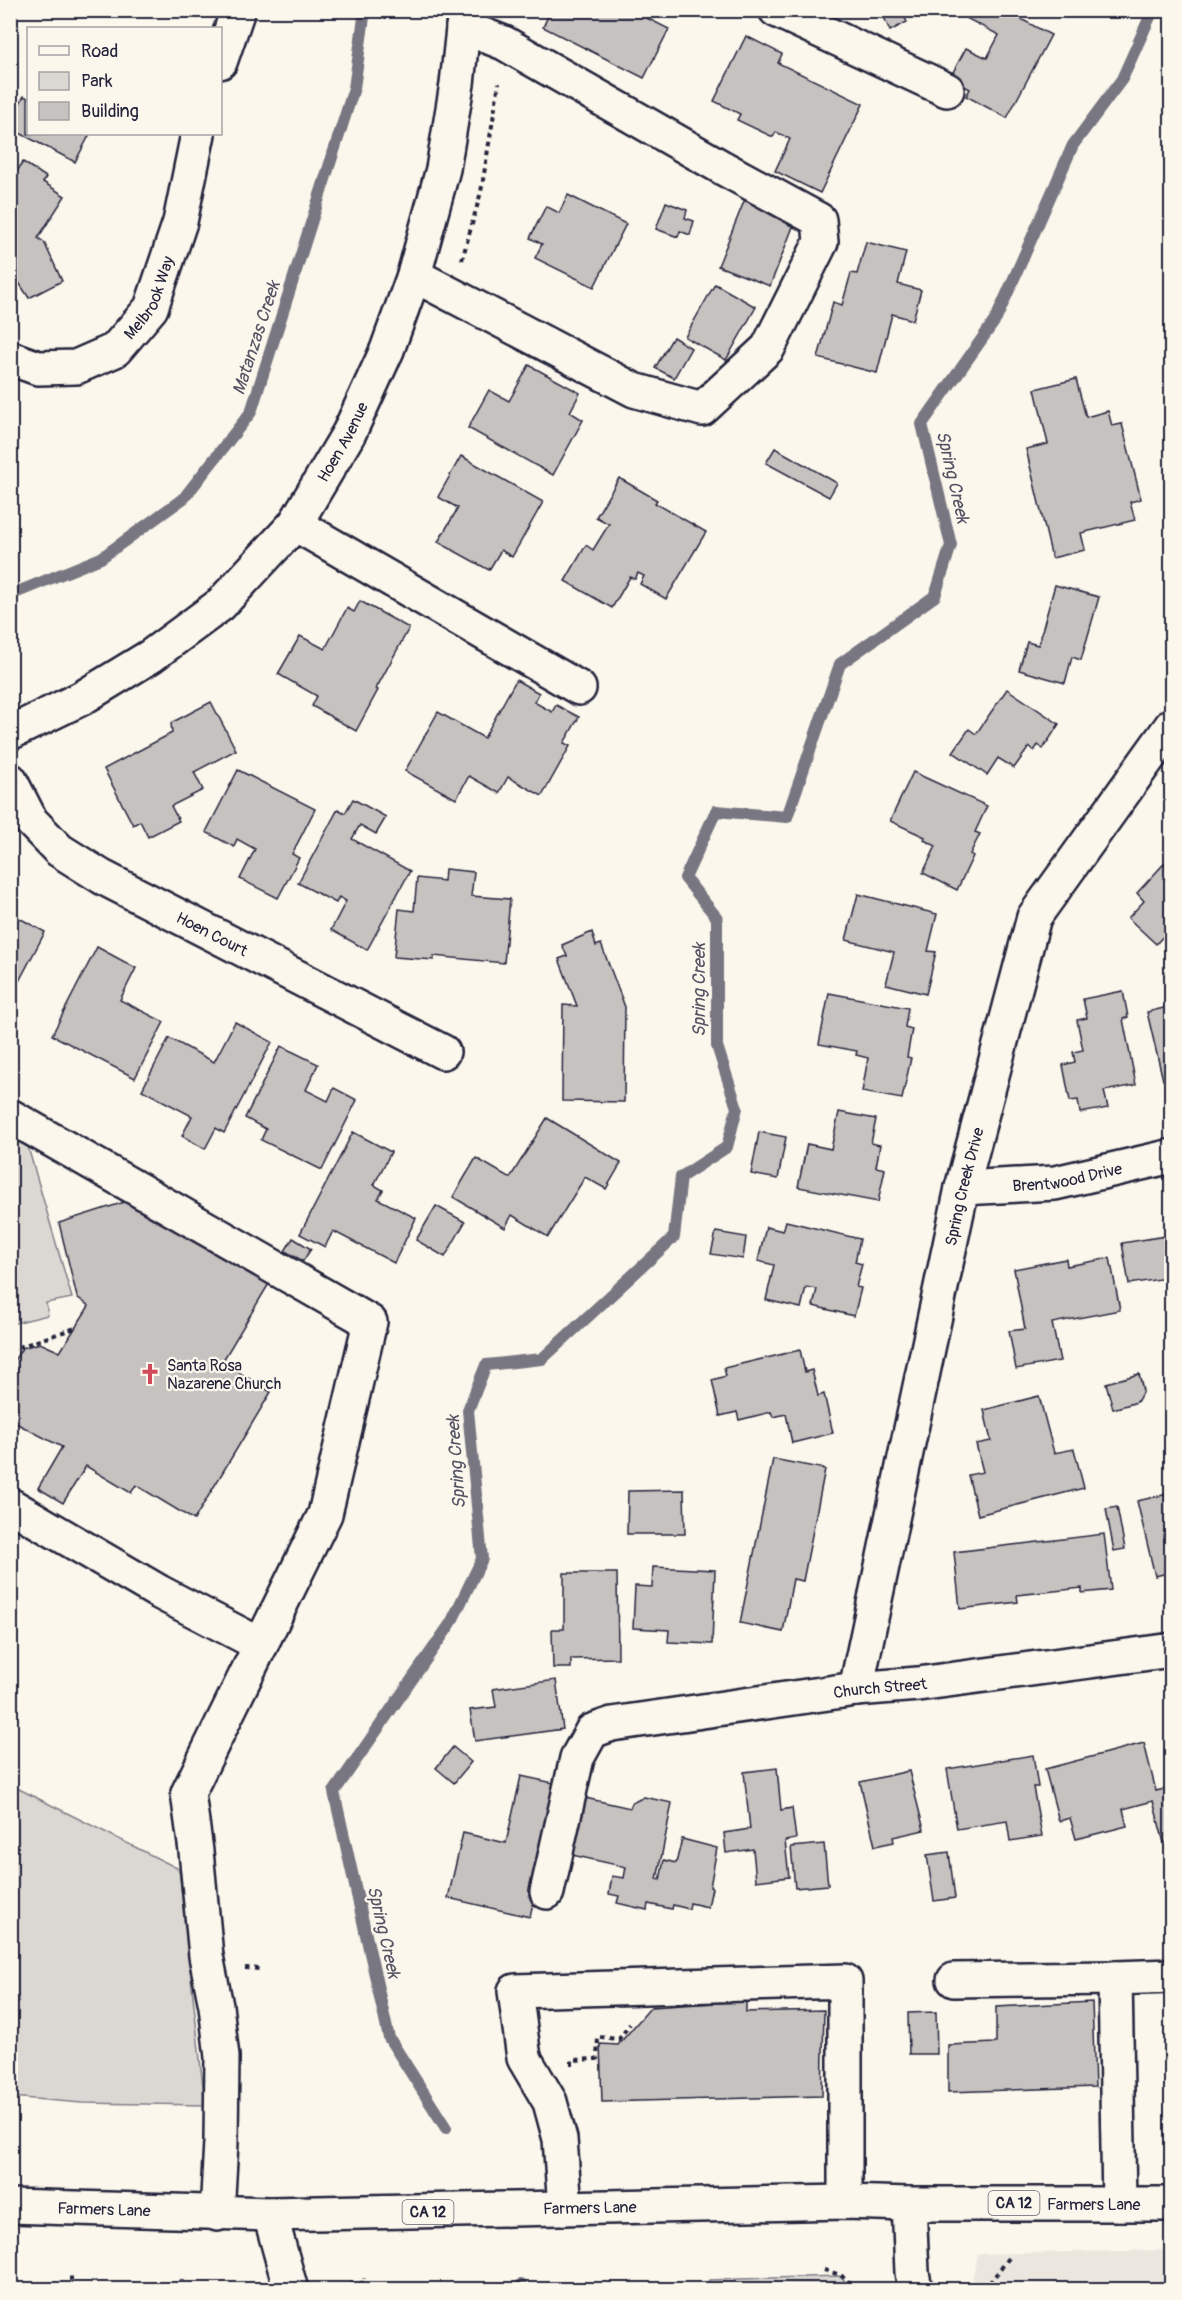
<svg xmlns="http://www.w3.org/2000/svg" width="1182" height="2300" viewBox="0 0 1182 2300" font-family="Pangolin,sans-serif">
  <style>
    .built { fill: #ebe7df }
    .green { fill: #dbd8d3; stroke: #7e7d87; stroke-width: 1.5 }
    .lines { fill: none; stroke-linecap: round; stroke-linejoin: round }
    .stream { stroke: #787681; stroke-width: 12 }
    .building { fill: #c6c2c0; stroke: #22223b; stroke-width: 1.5 }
    .minor-casing { stroke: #22223b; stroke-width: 38 }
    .major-casing { stroke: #22223b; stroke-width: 38 }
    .path { stroke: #22223b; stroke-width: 4; stroke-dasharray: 4.5 4.5; stroke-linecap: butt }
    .minor { stroke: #fbf7ec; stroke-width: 33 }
    .major { stroke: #fbf7ec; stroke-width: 33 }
    .labels { text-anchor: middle; stroke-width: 4.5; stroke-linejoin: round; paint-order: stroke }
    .shield { fill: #fbf7ec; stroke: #636270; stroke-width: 1.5 }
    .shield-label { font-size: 15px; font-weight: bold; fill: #22223b }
    .street-label { font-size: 16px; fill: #22223b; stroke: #fbf7ec }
    .poi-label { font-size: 16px; fill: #22223b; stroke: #fbf7ec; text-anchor: start }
    .water-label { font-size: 18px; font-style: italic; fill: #545364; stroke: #fbf7ec }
  </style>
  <rect width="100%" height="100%" fill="#fbf7ec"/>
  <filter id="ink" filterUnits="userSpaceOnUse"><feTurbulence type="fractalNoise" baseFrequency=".0167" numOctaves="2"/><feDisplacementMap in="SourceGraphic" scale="12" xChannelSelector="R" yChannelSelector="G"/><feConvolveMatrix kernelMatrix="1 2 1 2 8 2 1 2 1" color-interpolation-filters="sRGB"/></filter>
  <g filter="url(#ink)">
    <path class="built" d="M1171,2250V2289H970L978,2254Z"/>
    <g class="green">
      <path d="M10,1138L28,1147L72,1298L46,1303L48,1315L11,1324Z"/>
      <path d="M17,1788L179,1869L205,2105L82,2103L11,2097L10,1802Z"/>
      <path d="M839,2276L853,2289H706L709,2280Z"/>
    </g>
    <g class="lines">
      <g class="stream">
        <path d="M10,595L101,558L184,498L251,412L354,88L365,10"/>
        <path d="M446,2128L389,2038L334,1792L451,1623L482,1559L468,1410L486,1365L542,1359L674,1237L681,1177L727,1147L737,1108L717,1046V918L685,878L716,811L787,817L840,664L935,596L951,545L922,424L996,319L1073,145L1122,79L1153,10"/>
        <path d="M521,2285L523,2290"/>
      </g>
    </g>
    <g class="building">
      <path d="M551,10H631L669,29L644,78L543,27Z"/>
      <path d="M881,10H901L907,22L890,31Z"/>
      <path d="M970,10H1004L1051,35L1007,118L966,96L970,89L950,78L966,48L987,58L999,35L966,18Z"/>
      <path d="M746,36L782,54L778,63L863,104L820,193L775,171L790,139L776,132L773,137L737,120L740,114L714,101Z"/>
      <path d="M24,96L28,98V134H90L75,162L10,128V120Z"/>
      <path d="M23,162L46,177L43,182L65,196L38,238L44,242L62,281L29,298L10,269V264L17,263L10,259V182Z"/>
      <path d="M568,195L626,224L594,287L535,258L542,244L530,238L546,206L559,213Z"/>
      <path d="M745,199L796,219L770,286L718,266Z"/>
      <path d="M666,202L687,210L685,218L694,221L690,235L680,231L678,237L656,229Z"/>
      <path d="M866,242L906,252L898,284L921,290L913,320L892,314L877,373L818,358L833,302L842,305L851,273L857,274Z"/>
      <path d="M715,284L756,307L726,360L685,337Z"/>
      <path d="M673,337L691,348L674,378L655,368Z"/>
      <path d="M529,365L580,393L570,412L583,420L553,475L468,428L489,390L509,401Z"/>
      <path d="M1076,379L1086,417L1108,411L1112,426L1122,424L1141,499L1130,502L1135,520L1081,533L1085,550L1052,558L1026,449L1048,444L1035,389Z"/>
      <path d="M775,448L837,483L829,497L766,463Z"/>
      <path d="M461,456L543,502L512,557L501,550L489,570L438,542L458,508L438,497Z"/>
      <path d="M619,478L657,500L655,503L706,532L666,599L640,584L644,576L638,573L635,579L630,577L612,608L565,581L586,545L593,550L609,524L596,517Z"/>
      <path d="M1055,585L1099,597L1081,660L1072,657L1065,683L1019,670L1027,642L1038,645Z"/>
      <path d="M360,601L409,628L376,689L378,690L356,731L312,706L317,696L278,674L300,636L325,649L347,608L354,612Z"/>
      <path d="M516,680L539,693L534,702L552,712L556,705L579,717L564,743L570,746L542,796L508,777L499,793L469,776L456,799L405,771L438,712L484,738Z"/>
      <path d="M1007,689L1059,724L1043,749L1038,745L1034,751L1029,747L1014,768L998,758L987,775L953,752L969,729L976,734Z"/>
      <path d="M211,702L236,750L194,772L203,790L171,806L179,821L148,837L140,821L133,825L104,769L172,733L171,723Z"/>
      <path d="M238,770L315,809L292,854L299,858L278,898L240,879L255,849L237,839L234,847L206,832Z"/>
      <path d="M913,772L987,806L975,832L980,834L970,854L973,856L957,890L923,873L936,846L924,840L925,837L890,821Z"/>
      <path d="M353,799L386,817L376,834L360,825L352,839L410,871L367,950L331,930L346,901L339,897L336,903L298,883L338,809L345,813Z"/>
      <path d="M1172,855V927L1156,944L1128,918L1144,901L1137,893Z"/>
      <path d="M445,869L474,872L471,896L510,899L504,963L434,956V960L394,957L399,909L414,911L417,878L444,881Z"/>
      <path d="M858,894L937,914L928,951L936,952L926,994L886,984L894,952L846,940Z"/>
      <path d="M10,913L45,932L18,983L10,979Z"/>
      <path d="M592,932L596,946L601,944L625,1007L624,1102L562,1101L563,1005L577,1006L559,959L567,956L562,945Z"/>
      <path d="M97,947L136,968L120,1000L164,1022L135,1078L52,1035Z"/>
      <path d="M1123,991L1128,1017L1123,1019L1136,1085L1104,1091L1108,1108L1080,1113L1078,1100L1070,1101L1063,1065L1075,1062L1073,1052L1083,1050L1077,1020L1087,1018L1083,999Z"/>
      <path d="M829,993L908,1008L905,1027L912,1029L907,1057L911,1058L902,1099L862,1092L868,1058L856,1055L857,1051L819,1044Z"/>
      <path d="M1172,1006V1078L1163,1080L1147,1012Z"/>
      <path d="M235,1022L272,1042L224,1133L216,1128L205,1149L182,1136L192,1116L142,1090L169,1038L214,1062Z"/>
      <path d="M281,1046L318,1064L306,1090L328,1101L334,1088L357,1100L322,1170L261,1140L266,1129L245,1118Z"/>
      <path d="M839,1112L876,1119L871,1143L880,1145L876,1167L885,1169L878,1202L798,1187L807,1144L831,1149Z"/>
      <path d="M547,1118L621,1163L606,1189L585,1177L548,1237L512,1215L505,1228L453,1197L476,1158L510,1178Z"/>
      <path d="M353,1132L391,1152L374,1185L383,1190L378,1199L416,1218L394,1263L333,1231L325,1247L300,1234Z"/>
      <path d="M759,1132L786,1137L778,1179L751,1174Z"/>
      <path d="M134,1199L270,1282L222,1362L271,1392L194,1520L136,1485L131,1493L86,1466L63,1503L38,1488L62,1447L10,1420V1367L22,1348L40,1343L60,1352L89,1306L77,1297L59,1223Z"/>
      <path d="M436,1206L465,1222L445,1257L416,1240Z"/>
      <path d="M786,1221L860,1239L855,1262L862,1264L856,1287L861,1288L854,1316L813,1306L817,1289L806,1287L801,1308L766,1300L774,1265L758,1261L766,1227L783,1231Z"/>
      <path d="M716,1232L746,1237L743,1259L711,1254Z"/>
      <path d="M1172,1235V1289L1168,1290L1166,1278L1129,1284L1122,1243Z"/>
      <path d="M293,1238L311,1249L303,1261L285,1251Z"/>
      <path d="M1110,1258L1120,1310L1052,1323L1060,1361L1016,1369L1009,1331L1025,1329L1014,1269L1066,1259L1067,1266Z"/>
      <path d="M800,1350L805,1372L812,1370L818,1396L824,1394L833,1433L792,1443L786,1414L773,1417L771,1412L739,1420L737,1412L720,1416L712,1380L726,1376L724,1368Z"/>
      <path d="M1139,1374L1143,1391L1137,1402L1113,1409L1106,1383Z"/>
      <path d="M1039,1396L1054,1453L1074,1449L1084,1488L978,1515L968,1475L983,1472L976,1444L991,1441L984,1410Z"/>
      <path d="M773,1459L825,1469L803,1581L793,1579L783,1632L740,1623Z"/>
      <path d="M684,1490L685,1534H627L628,1491Z"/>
      <path d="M1172,1493V1572L1155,1576L1137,1501Z"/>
      <path d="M1117,1507L1125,1549L1114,1551L1106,1509Z"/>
      <path d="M1104,1534L1111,1590L1082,1593V1588L1017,1595L1018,1602L960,1609L954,1552Z"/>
      <path d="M653,1567L715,1570L712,1644L668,1642L669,1630L633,1628L635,1586L652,1587Z"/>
      <path d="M564,1573H617L618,1658L571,1659V1668H553L552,1629H564Z"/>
      <path d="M556,1680L563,1729L475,1741L470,1710L496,1707L493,1689Z"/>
      <path d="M1144,1743L1156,1791L1172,1787V1841L1164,1843L1153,1801L1123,1809L1127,1826L1076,1839L1070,1818L1059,1821L1045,1769Z"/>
      <path d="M453,1747L471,1762L454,1783L436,1768Z"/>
      <path d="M1033,1755L1038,1787H1033L1042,1836L1010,1841L1007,1821L957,1829L947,1769Z"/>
      <path d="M777,1768L781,1810L792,1808L796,1839L785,1841L789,1877L756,1881L753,1849L726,1853L724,1833L750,1829L744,1772Z"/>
      <path d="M909,1771L924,1830L893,1837L894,1842L875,1846L860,1782Z"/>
      <path d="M521,1776L563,1785L549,1829L530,1917L448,1898L463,1833L506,1843Z"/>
      <path d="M644,1797L672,1803L657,1879L660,1880L664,1860L676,1863L682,1839L717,1848L710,1887L712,1888L708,1907L690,1903L689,1909L673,1905L672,1909L648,1904L647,1910L617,1903L619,1896L609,1894L612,1876L624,1878L626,1867L572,1855L585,1798L630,1808L632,1803Z"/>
      <path d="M824,1844L828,1885L795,1888L791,1847Z"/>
      <path d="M949,1852L955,1898L934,1901L927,1855Z"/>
      <path d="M746,2001V2012L824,2010L822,2096L602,2102L600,2044L618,2045L651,2007Z"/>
      <path d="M1092,2002L1095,2087L948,2092V2045L996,2043V2007Z"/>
      <path d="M936,2012L937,2054H909L908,2013Z"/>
    </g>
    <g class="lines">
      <defs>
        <g id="minor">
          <path d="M776,10L947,90"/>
          <path d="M220,62L238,10"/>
          <path d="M414,275L634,390L702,409L768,348L821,242L819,220L723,168L504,43L463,27"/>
          <path id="s1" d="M10,358L38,368L76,367L115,350L151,308L180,222L198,134"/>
          <path d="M295,524L579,688"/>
          <path id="s2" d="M10,733L82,698L151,656L220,605L295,524L349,433L387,350L414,275L443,169L457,84L465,10"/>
          <path id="s3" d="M10,780L31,821L59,850L102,877L443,1052"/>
          <path d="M10,1116L370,1322L325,1514L188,1793L196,1851L206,1956L216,2006L222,2057L221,2142L217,2214"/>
          <path id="s4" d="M962,1188L1055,1183L1172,1156"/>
          <path d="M10,1505L159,1592L261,1645"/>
          <path id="s5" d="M856,1689L962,1188L1034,917L1172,725"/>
          <path id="s6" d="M547,1892L577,1758L592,1731L612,1724L856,1689L918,1684L1172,1650"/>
          <path d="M954,1980L1115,1978"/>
          <path d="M909,2204L912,2272L915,2290"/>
          <path d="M1119,2204L1115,1978L1172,1976"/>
          <path d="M565,2208L560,2139L550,2102L524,2058L515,1991L845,1981V2202"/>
          <path d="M270,2214L291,2290"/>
        </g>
        <g id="major">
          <path id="s7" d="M10,2206L270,2214L845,2202L909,2204H1172"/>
        </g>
      </defs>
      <use href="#minor" class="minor-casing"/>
      <use href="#major" class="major-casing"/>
      <g class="path">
        <path d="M462,260L481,192L499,83"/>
        <path d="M10,1350L75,1328"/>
        <path d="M245,1968L260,1969"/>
        <path d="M572,2065V2060L597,2059L598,2037L619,2039L630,2024"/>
        <path d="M824,2270L841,2275L855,2290"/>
        <path d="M71,2290V2275"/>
        <path d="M181,2290L182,2280"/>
        <path d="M344,2290L350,2284L364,2283V2278"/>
        <path d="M984,2290L1009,2258"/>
      </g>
      <use href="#minor" class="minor"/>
      <use href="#major" class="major"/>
    </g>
  </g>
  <defs>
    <symbol id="church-bare" viewBox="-9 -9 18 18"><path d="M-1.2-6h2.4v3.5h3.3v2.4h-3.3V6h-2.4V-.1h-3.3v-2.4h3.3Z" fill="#d1495b" stroke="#fbf7ec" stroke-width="2.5" paint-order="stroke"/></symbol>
  </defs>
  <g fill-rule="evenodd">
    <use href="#church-bare" x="135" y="1359" width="30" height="30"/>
  </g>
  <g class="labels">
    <g class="shield">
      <rect x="988.5" y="2191" width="51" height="24" rx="4.5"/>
      <rect x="402.5" y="2200" width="51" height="24" rx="4.5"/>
    </g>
    <g class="shield-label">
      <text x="1014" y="2208">CA 12</text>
      <text x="428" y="2217">CA 12</text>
    </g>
    <g class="street-label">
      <text dy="6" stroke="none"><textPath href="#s1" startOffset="174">Melbrook Way</textPath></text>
      <text dy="6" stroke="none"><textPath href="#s2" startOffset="452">Hoen Avenue</textPath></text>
      <text dy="6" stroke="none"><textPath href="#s3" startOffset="261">Hoen Court</textPath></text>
      <text dy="6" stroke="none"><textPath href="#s4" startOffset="106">Brentwood Drive</textPath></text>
      <text dy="6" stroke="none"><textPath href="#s5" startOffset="514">Spring Creek Drive</textPath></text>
      <text dy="6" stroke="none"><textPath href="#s6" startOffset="460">Church Street</textPath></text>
      <text dy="6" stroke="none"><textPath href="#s7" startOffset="1084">Farmers Lane</textPath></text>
      <text dy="6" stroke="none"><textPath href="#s7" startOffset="580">Farmers Lane</textPath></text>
      <text dy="6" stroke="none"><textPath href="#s7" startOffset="94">Farmers Lane</textPath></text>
    </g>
    <g class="poi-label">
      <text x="167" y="1371">Santa Rosa<tspan x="167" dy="18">Nazarene Church</tspan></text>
    </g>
    <g class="water-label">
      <text transform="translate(256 338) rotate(-72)" y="6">Matanzas Creek</text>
      <text transform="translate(953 477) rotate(77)" y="6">Spring Creek</text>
      <text transform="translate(699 990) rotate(-90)" y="6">Spring Creek</text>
      <text transform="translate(456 1462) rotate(-94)" y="6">Spring Creek</text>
      <text transform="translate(384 1932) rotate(77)" y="6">Spring Creek</text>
    </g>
  </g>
  <rect width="1182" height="2300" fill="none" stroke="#fbf7ec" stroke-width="36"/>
  <rect x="18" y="18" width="1146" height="2264" fill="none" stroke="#22223b" stroke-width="2" filter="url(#ink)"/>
  <rect x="27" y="27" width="195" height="108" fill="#fbf7ec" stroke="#a4a2a5" stroke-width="1.5"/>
  <rect x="39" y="46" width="30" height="9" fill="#fbf7ec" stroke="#a4a2a5" stroke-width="1.5"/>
  <text x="81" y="57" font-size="18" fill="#22223b">Road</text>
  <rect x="39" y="72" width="30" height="18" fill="#dbd8d3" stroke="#a4a2a5" stroke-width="1.5"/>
  <text x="81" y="87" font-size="18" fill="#22223b">Park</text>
  <rect x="39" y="102" width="30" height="18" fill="#c6c2c0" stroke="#a4a2a5" stroke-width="1.5"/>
  <text x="81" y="117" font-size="18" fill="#22223b">Building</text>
</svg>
